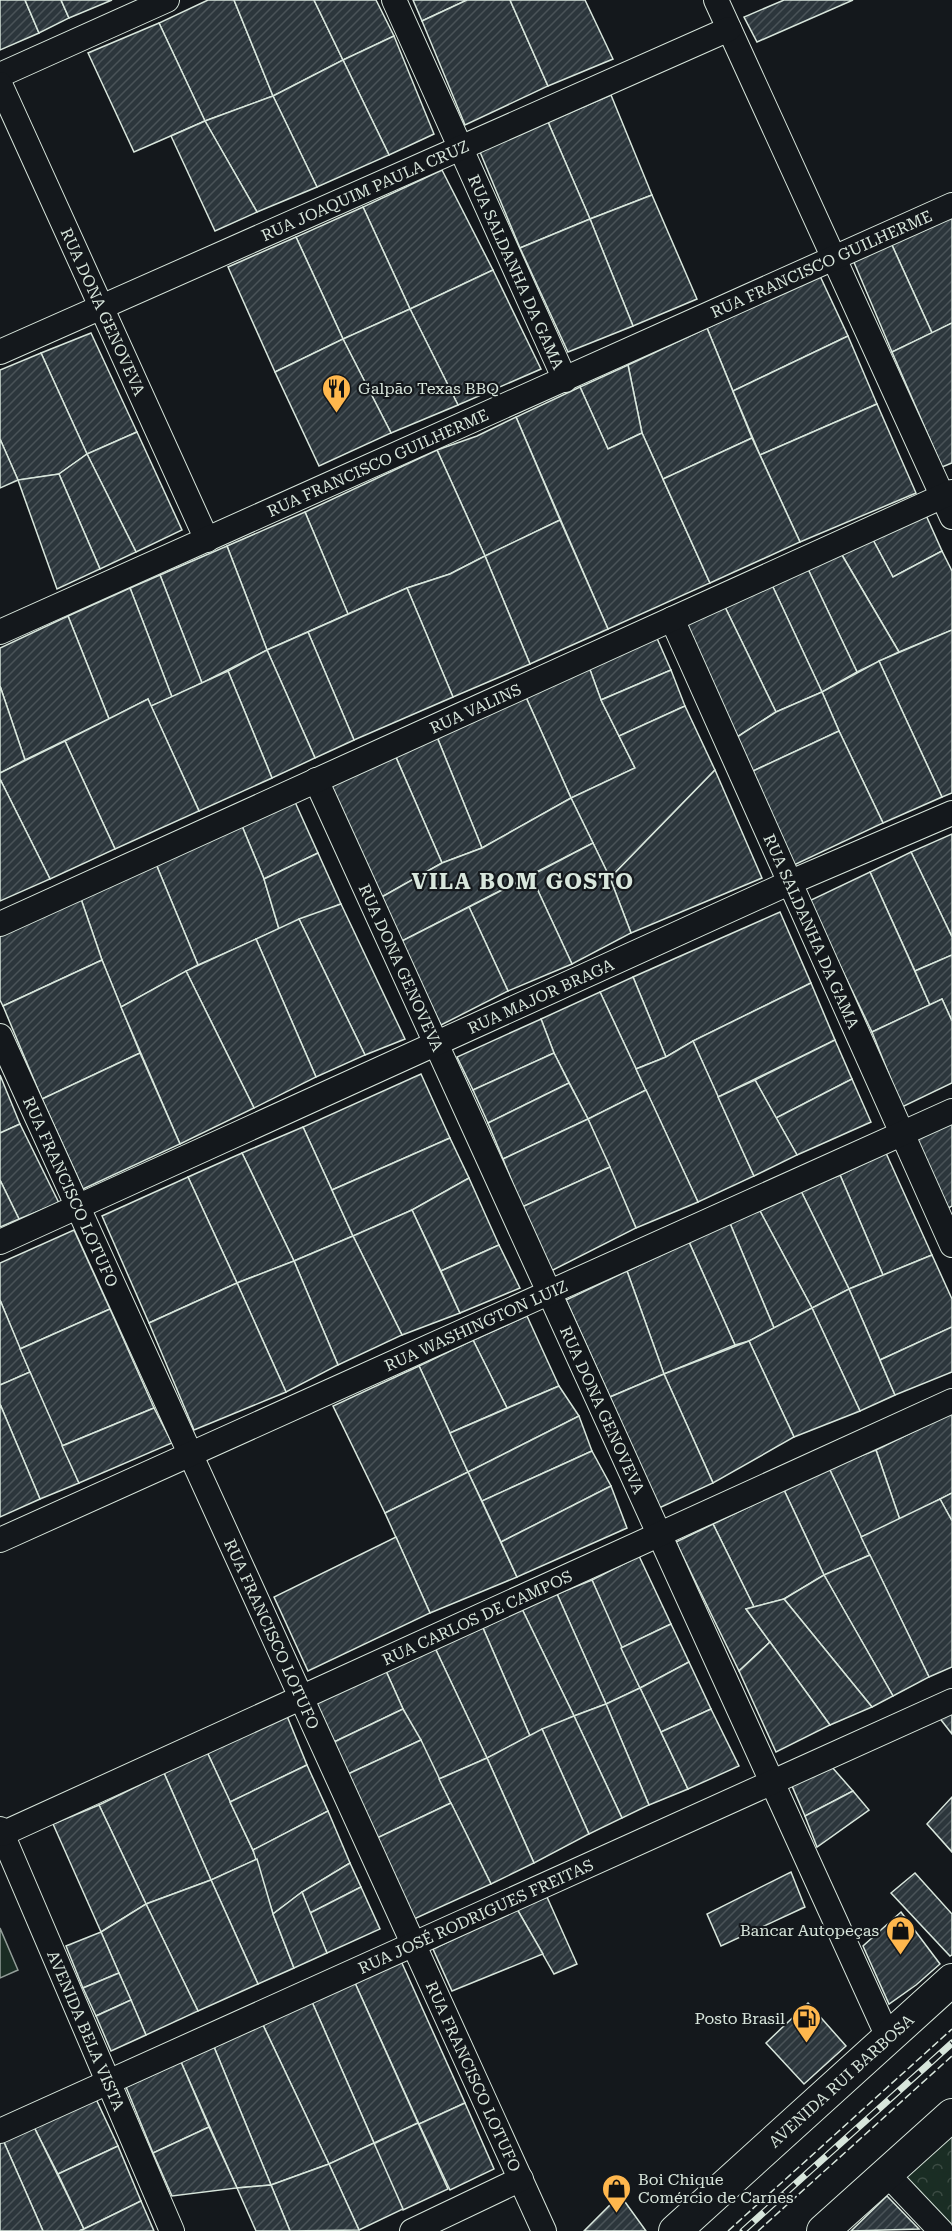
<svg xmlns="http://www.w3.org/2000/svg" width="952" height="2231" viewBox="0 0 952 2231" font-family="'Roboto Serif',serif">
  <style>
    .park { fill: url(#park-crowns); stroke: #939e99; stroke-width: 1.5 }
    .pitch { fill: #1a2d24; stroke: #939e99; stroke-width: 1.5 }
    .building { fill: url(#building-hatch); stroke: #d8e6dc; stroke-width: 1.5 }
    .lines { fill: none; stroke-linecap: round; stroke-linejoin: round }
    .minor-casing { stroke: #d8e6dc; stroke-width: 26 }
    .major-casing { stroke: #d8e6dc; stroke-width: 34 }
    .minor { stroke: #14181c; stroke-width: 24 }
    .major { stroke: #14181c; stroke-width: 32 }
    .rail-casing { stroke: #d8e6dc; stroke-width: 7 }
    .rail { stroke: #14181c; stroke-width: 4.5; stroke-dasharray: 14; stroke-linecap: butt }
    .fence { stroke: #d8e6dc; stroke-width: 1.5; stroke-dasharray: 8 3; stroke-linecap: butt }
    .labels { text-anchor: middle; stroke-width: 4.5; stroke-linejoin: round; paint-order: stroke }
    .street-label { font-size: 16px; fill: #d8e6dc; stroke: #14181c }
    .poi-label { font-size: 16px; fill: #d8e6dc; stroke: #14181c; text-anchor: start }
    .district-label { font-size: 22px; font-weight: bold; letter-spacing: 1.5px; fill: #d8e6dc; stroke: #14181c }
  </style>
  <defs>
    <pattern id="park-crowns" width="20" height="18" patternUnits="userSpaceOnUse" patternTransform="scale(1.5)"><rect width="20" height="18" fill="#1a2d24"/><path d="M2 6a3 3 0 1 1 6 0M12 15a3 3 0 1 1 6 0" fill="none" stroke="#3b4b43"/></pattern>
    <pattern id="building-hatch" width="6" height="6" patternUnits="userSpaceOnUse" patternTransform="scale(1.5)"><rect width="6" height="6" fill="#2c363c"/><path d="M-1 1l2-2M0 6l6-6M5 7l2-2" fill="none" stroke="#4a5358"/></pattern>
  </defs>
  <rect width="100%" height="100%" fill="#14181c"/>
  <path class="park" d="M952,2115V2231L887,2174Z"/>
  <path class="pitch" d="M0,1928L18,1970L0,1978Z"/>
  <g class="building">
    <path d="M0,0H25L39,33L0,50Z"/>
    <path d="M25,0H61L69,18L39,33Z"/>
    <path d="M61,0H112L69,18Z"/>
    <path d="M208,0H234L273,96L205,121L159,23Z"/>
    <path d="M234,0H314L343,60L273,96Z"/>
    <path d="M314,0H376L394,36L343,60Z"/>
    <path d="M413,0H467L422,21Z"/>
    <path d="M467,0H510L548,86L465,125L422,21Z"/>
    <path d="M510,0H585L613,59L548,86Z"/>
    <path d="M784,0H853L757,42L744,17Z"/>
    <path d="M159,23L205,121L134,152L88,53Z"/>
    <path d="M394,36L434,134L389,155L343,60Z"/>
    <path d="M343,60L389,155L317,187L273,96Z"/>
    <path d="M611,95L652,195L590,219L548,122Z"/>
    <path d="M273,96L317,187L257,212L205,121Z"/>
    <path d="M205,121L257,212L215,231L171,136Z"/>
    <path d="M548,122L590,219L520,248L480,152Z"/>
    <path d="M442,170L493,270L410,309L363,207Z"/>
    <path d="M652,195L697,299L633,326L590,219Z"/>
    <path d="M363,207L410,309L343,339L296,237Z"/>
    <path d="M952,217V323L932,333L891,243Z"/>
    <path d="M590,219L633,326L568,352L520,248Z"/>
    <path d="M296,237L343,339L275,372L228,267Z"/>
    <path d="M891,243L932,333L892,352L853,260Z"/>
    <path d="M493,270L541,369L458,405L410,309Z"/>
    <path d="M820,276L848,336L733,391L707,328Z"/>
    <path d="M410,309L458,405L391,433L343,339Z"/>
    <path d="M952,323V463L942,467L892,352Z"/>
    <path d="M707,328L752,438L663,479L642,433L628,365Z"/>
    <path d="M91,333L137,432L87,454L41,353Z"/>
    <path d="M848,336L877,404L760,455L733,391Z"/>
    <path d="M343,339L391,433L319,466L275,372Z"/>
    <path d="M41,353L87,454L59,474L18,480L0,439V370Z"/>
    <path d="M628,365L642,433L608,449L580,387Z"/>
    <path d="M580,387L608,449L642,433L710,583L608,629L516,417Z"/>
    <path d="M877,404L916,493L800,542L760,455Z"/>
    <path d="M516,417L560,520L485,556L437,450L477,436Z"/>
    <path d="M137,432L182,530L136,552L87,454Z"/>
    <path d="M752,438L800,542L710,583L663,479Z"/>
    <path d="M0,439L18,480L0,488Z"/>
    <path d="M437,450L485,556L450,574L407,588L348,614L305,512Z"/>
    <path d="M87,454L136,552L100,569L59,474Z"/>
    <path d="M59,474L100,569L57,589L18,480Z"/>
    <path d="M305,512L348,614L267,650L227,546Z"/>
    <path d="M925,513L942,551L893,577L872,538Z"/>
    <path d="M560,520L608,629L530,664L485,556Z"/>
    <path d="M872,538L893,577L942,551L952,571V630L899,652L839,550Z"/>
    <path d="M227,546L267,650L202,683L160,575Z"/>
    <path d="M839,550L899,652L857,672L807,567Z"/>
    <path d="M485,556L530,664L453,697L407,588L450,574Z"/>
    <path d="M807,567L857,672L822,692L772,585Z"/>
    <path d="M160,575L202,683L172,697L130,588Z"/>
    <path d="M772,585L822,692L776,712L724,605Z"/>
    <path d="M130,588L172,697L151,706L148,699L109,719L68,616Z"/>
    <path d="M407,588L453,697L354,740L308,632Z"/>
    <path d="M724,605L776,712L734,739L686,623Z"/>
    <path d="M68,616L109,719L25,760L0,686V648Z"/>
    <path d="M952,630V793L942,797L879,661Z"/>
    <path d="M308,632L354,740L315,758L267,650Z"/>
    <path d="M656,636L671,670L601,700L589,667Z"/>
    <path d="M267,650L315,758L272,778L228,671Z"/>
    <path d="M879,661L942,797L883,823L839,731L822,692Z"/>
    <path d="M589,667L601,700L635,768L571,798L525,695Z"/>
    <path d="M671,670L685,706L619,736L601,700Z"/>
    <path d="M228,671L272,778L199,811L151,706Z"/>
    <path d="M0,686L25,760L0,773Z"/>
    <path d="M822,692L839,731L751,772L734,739L776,712Z"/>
    <path d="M525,695L571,798L482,848L437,737Z"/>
    <path d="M148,699L199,811L115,849L65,741Z"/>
    <path d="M685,706L715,770L610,878L571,798L635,768L619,736Z"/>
    <path d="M839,731L883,823L794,865L751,772Z"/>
    <path d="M437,737L482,848L442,863L395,755Z"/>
    <path d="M65,741L115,849L50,879L0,779V773Z"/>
    <path d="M395,755L442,863L380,898L331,785Z"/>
    <path d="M715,770L762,878L631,933L610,878Z"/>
    <path d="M0,779L50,879L0,901Z"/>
    <path d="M571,798L593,843L400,942L380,898L442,863L482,848Z"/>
    <path d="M295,802L318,853L264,879L242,826Z"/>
    <path d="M242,826L264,879L279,929L198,965L156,864Z"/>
    <path d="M952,834V937L911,852Z"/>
    <path d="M593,843L610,878L631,933L572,964L539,893L532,875Z"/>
    <path d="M911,852L952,937V955L915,971L870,872Z"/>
    <path d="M318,853L341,904L279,929L264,879Z"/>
    <path d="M156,864L198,965L121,1007L102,960L81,899Z"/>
    <path d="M870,872L930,1005L872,1032L809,901Z"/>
    <path d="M532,875L539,893L572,964L508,991L469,907Z"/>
    <path d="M81,899L102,960L3,1006L0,1000V936Z"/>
    <path d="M341,904L405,1039L365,1055L299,919Z"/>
    <path d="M469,907L508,991L441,1025L400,942Z"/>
    <path d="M780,912L811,983L693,1041L666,1057L633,977Z"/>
    <path d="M299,919L365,1055L316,1077L256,939Z"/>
    <path d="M256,939L316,1077L254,1108L186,971Z"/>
    <path d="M952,955V1021L942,999L930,1005L915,971Z"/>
    <path d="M102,960L140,1053L42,1099L3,1006Z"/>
    <path d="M186,971L254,1108L180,1144L121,1007Z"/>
    <path d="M633,977L666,1057L636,1069L600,992Z"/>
    <path d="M811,983L835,1040L718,1097L693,1041Z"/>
    <path d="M600,992L646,1090L588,1119L554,1053L541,1019Z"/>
    <path d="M942,999L952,1021V1083L902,1107L872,1032Z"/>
    <path d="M541,1019L554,1053L473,1090L457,1057Z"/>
    <path d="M835,1040L852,1079L776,1118L755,1080Z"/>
    <path d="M693,1041L754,1176L698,1202L636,1069L666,1057Z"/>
    <path d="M140,1053L180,1144L83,1189L42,1099Z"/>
    <path d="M554,1053L569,1083L488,1123L473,1090Z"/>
    <path d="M421,1074L450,1138L332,1190L303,1127Z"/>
    <path d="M0,1075L20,1124L0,1133Z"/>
    <path d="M852,1079L871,1122L797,1155L776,1118Z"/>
    <path d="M755,1080L797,1155L754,1176L718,1097Z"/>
    <path d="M569,1083L588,1119L503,1159L488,1123Z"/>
    <path d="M646,1090L698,1202L636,1228L588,1119Z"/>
    <path d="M588,1119L610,1167L522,1207L503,1159Z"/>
    <path d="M952,1122V1206L947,1209L916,1139Z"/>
    <path d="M20,1124L59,1203L19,1219L0,1180V1133Z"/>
    <path d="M303,1127L353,1236L294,1261L242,1153Z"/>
    <path d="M450,1138L469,1178L412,1210L353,1236L332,1190Z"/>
    <path d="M242,1153L294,1261L237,1283L188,1177Z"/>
    <path d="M886,1153L932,1255L883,1275L840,1175Z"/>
    <path d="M610,1167L636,1228L551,1271L522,1207Z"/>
    <path d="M840,1175L883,1275L849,1289L801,1191Z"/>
    <path d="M188,1177L237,1283L149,1323L102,1216Z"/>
    <path d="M469,1178L499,1245L441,1271L412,1210Z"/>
    <path d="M0,1180L19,1219L0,1227Z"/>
    <path d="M801,1191L849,1289L812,1308L760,1211Z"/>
    <path d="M412,1210L460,1313L402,1335L353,1236Z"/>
    <path d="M760,1211L812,1308L774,1328L729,1221Z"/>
    <path d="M729,1221L774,1328L749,1341L735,1345L689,1242Z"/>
    <path d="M74,1230L110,1309L20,1349L0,1300V1263Z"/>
    <path d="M353,1236L402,1335L338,1365L294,1261Z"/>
    <path d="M689,1242L735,1345L664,1374L627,1271Z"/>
    <path d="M499,1245L520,1288L460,1313L441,1271Z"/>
    <path d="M932,1255L952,1299V1327L880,1360L849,1289Z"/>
    <path d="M294,1261L338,1365L286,1392L237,1283Z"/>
    <path d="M627,1271L664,1374L610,1397L566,1300Z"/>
    <path d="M237,1283L286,1392L194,1430L149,1323Z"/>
    <path d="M849,1289L895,1395L860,1411L812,1308Z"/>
    <path d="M0,1300L30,1372L0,1385Z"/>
    <path d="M812,1308L860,1411L794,1437L749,1341Z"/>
    <path d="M110,1309L154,1408L62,1446L20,1349Z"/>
    <path d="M527,1316L559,1386L507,1408L473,1340Z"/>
    <path d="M952,1327V1372L895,1395L880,1360Z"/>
    <path d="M473,1340L507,1408L450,1433L419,1366Z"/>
    <path d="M749,1341L794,1437L713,1483L664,1374Z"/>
    <path d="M419,1366L468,1472L385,1513L333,1406Z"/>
    <path d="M30,1372L79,1483L40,1499L0,1404V1385Z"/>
    <path d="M664,1374L713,1483L657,1509L610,1397Z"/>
    <path d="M559,1386L579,1416L468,1472L450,1433Z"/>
    <path d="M0,1404L40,1499L0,1517Z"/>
    <path d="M154,1408L172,1443L79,1483L62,1446Z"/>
    <path d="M952,1413V1493L900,1520L876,1450Z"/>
    <path d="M579,1416L592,1451L482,1501L468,1472Z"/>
    <path d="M876,1450L900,1520L861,1537L829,1468Z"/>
    <path d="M592,1451L611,1486L501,1542L482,1501Z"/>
    <path d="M829,1468L870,1555L824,1575L784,1490Z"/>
    <path d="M468,1472L517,1577L430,1613L385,1513Z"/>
    <path d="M611,1486L627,1528L517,1577L501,1542Z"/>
    <path d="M784,1490L824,1575L784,1599L754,1607L713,1524Z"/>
    <path d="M952,1493V1521L940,1499Z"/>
    <path d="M940,1499L952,1521V1667L929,1677L861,1537Z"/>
    <path d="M713,1524L754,1607L746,1609L770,1642L739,1671L676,1542Z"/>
    <path d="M396,1537L430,1613L308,1671L274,1597Z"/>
    <path d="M870,1555L929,1677L893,1696L824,1575Z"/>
    <path d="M639,1556L671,1624L621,1648L592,1580Z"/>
    <path d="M824,1575L893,1696L872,1707L784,1599Z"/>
    <path d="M592,1580L640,1688L606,1704L557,1594Z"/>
    <path d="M557,1594L606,1704L574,1716L522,1609Z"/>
    <path d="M784,1599L872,1707L830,1725L746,1609Z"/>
    <path d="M522,1609L574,1716L530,1736L483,1628Z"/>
    <path d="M671,1624L689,1662L640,1688L621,1648Z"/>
    <path d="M483,1628L530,1736L487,1758L435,1648Z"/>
    <path d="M770,1642L830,1725L776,1752L739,1671Z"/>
    <path d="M435,1648L487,1758L439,1779L403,1709L386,1671Z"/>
    <path d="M689,1662L711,1709L661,1732L640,1688Z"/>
    <path d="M386,1671L403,1709L334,1742L316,1702Z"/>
    <path d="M640,1688L688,1789L649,1805L606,1704Z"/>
    <path d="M606,1704L649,1805L622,1818L574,1716Z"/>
    <path d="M403,1709L421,1740L348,1774L334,1742Z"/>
    <path d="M711,1709L739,1766L688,1789L661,1732Z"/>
    <path d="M952,1710V1734L938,1716Z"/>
    <path d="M287,1716L307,1765L230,1802L207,1752Z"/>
    <path d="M574,1716L622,1818L589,1834L542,1729Z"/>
    <path d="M542,1729L589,1834L534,1863L487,1758Z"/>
    <path d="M421,1740L451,1803L377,1838L348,1774Z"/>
    <path d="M207,1752L257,1859L211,1880L164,1773Z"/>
    <path d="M487,1758L534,1863L491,1884L439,1779Z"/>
    <path d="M307,1765L328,1811L253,1850L230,1802Z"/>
    <path d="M831,1766L853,1791L805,1816L792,1786Z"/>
    <path d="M164,1773L211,1880L146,1904L99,1805Z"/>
    <path d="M853,1791L869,1810L817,1847L805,1816Z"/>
    <path d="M952,1797V1852L927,1824Z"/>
    <path d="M451,1803L491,1884L414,1919L377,1838Z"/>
    <path d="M99,1805L146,1904L101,1932L53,1824Z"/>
    <path d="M328,1811L350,1863L302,1892L273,1914L253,1850Z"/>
    <path d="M257,1859L273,1914L294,1968L258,1984L211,1880Z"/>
    <path d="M350,1863L361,1887L310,1913L302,1892Z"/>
    <path d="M791,1872L805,1907L721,1946L707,1914Z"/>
    <path d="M915,1873L952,1914V1955L950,1956L891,1893Z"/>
    <path d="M211,1880L258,1984L198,2011L146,1904Z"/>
    <path d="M361,1887L380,1929L327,1953L310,1913Z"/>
    <path d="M302,1892L327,1953L294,1968L273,1914Z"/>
    <path d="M547,1897L577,1964L554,1974L517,1909Z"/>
    <path d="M146,1904L198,2011L146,2035L101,1932Z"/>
    <path d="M517,1909L543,1954L452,1991L433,1949Z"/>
    <path d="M901,1912L940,1964L916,1985L889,2004L863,1946Z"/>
    <path d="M101,1932L119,1973L83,1988L66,1946Z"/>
    <path d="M401,1961L465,2103L419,2124L355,1983Z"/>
    <path d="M119,1973L131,2000L96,2016L83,1988Z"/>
    <path d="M355,1983L418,2123L374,2143L312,2002Z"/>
    <path d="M131,2000L146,2035L111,2051L96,2016Z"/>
    <path d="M312,2002L374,2143L329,2164L263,2025Z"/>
    <path d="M808,2003L846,2046L804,2084L766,2043Z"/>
    <path d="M263,2025L329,2164L271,2185L214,2047Z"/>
    <path d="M214,2047L271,2185L237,2188L181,2062Z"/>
    <path d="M181,2062L209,2127L153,2153L126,2087Z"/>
    <path d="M96,2099L118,2146L58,2174L34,2127Z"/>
    <path d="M465,2103L494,2169L450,2190L419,2124Z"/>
    <path d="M418,2123L448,2189L403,2210L373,2144Z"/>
    <path d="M34,2127L84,2229L79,2231H43L3,2140Z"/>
    <path d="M209,2127L237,2188L172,2196L153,2153Z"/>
    <path d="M3,2140L43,2231H0V2141Z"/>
    <path d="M374,2143L403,2209L359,2230L329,2164Z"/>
    <path d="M118,2146L141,2201L84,2229L58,2174Z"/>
    <path d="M329,2164L359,2230L290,2231L271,2185Z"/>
    <path d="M271,2185L290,2231H256L237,2188Z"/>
    <path d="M620,2195L646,2231H584Z"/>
    <path d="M887,2196L919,2229L851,2231Z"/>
    <path d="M141,2201L154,2231H79L84,2229Z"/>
  </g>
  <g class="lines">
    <defs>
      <g id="minor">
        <path id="s1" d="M394,0L565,380"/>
        <path d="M716,0L952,517"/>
        <path d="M0,75L167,0"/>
        <path id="s2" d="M0,84L207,540"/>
        <path id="s3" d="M0,352L729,29"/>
        <path id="s4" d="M672,619L952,1245"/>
        <path id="s5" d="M0,632L952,205"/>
        <path id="s6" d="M316,780L888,2037"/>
        <path id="s7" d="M0,924L952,492"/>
        <path id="s8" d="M0,1036L544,2231"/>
        <path id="s9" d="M0,1242L791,882L952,813"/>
        <path id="s10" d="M0,1540L952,1111"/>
        <path id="s11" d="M0,1829L172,2231"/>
        <path id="s12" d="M2,1834L952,1401"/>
        <path id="s13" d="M0,2131L952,1701"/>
        <path d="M887,2174L941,2231"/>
        <path d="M412,2231L521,2179"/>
      </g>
      <g id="major">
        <path id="s14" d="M675,2231L952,1980"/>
        <path d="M823,2231L952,2115"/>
      </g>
    </defs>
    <use href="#minor" class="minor-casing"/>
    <use href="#major" class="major-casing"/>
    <use href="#minor" class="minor"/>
    <use href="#major" class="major"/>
    <defs>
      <path id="rail" d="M743,2231L952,2043"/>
    </defs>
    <use href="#rail" class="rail-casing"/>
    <use href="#rail" class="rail"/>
    <g class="fence">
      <path d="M728,2231L952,2029"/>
      <path d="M758,2231L952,2056"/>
    </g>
  </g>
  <defs>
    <symbol id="restaurant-pin" viewBox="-11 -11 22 30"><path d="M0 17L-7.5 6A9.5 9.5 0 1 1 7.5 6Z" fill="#ffb74d" stroke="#14181c"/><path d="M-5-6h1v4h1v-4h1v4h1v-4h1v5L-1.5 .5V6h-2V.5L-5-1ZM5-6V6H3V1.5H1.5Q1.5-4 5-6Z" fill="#111"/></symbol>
    <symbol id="shop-pin" viewBox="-11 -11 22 30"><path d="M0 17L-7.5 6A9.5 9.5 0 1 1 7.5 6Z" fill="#ffb74d" stroke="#14181c"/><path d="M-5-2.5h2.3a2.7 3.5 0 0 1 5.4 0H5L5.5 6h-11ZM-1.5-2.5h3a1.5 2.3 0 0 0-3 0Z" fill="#111"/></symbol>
    <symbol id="fuel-pin" viewBox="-11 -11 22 30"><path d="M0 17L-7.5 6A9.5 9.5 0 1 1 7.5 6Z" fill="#ffb74d" stroke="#14181c"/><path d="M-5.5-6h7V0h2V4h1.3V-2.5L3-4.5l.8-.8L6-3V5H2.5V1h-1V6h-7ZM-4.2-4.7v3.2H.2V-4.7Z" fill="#111"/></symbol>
  </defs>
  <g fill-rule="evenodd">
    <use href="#restaurant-pin" x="320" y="372" width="33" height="45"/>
    <use href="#shop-pin" x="884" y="1914" width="33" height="45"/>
    <use href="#fuel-pin" x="790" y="2002" width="33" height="45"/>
    <use href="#shop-pin" x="600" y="2172" width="33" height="45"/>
  </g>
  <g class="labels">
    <g class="street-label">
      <text dy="6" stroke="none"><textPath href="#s3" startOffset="399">RUA JOAQUIM PAULA CRUZ</textPath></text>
      <text dy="6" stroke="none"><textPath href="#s5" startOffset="900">RUA FRANCISCO GUILHERME</textPath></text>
      <text dy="6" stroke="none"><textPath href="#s1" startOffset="298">RUA SALDANHA DA GAMA</textPath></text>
      <text dy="6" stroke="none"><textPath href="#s2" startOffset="250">RUA DONA GENOVEVA</textPath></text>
      <text dy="6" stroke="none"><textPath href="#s5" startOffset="414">RUA FRANCISCO GUILHERME</textPath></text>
      <text dy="6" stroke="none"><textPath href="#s7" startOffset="522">RUA VALINS</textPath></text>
      <text dy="6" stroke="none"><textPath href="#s4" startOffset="342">RUA SALDANHA DA GAMA</textPath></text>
      <text dy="6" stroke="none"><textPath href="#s6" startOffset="206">RUA DONA GENOVEVA</textPath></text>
      <text dy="6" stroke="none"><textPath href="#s9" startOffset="594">RUA MAJOR BRAGA</textPath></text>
      <text dy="6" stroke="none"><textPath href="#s8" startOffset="171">RUA FRANCISCO LOTUFO</textPath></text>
      <text dy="6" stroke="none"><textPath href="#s10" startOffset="522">RUA WASHINGTON LUIZ</textPath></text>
      <text dy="6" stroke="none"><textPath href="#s6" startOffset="692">RUA DONA GENOVEVA</textPath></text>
      <text dy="6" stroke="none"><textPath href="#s12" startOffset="522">RUA CARLOS DE CAMPOS</textPath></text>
      <text dy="6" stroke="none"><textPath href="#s8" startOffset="657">RUA FRANCISCO LOTUFO</textPath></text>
      <text dy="6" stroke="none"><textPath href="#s13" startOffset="522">RUA JOSÉ RODRIGUES FREITAS</textPath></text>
      <text dy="6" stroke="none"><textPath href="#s11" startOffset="219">AVENIDA BELA VISTA</textPath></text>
      <text dy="6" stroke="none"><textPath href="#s8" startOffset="1143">RUA FRANCISCO LOTUFO</textPath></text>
      <text dy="6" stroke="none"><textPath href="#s14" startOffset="224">AVENIDA RUI BARBOSA</textPath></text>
    </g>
    <g class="poi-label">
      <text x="358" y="394">Galpão Texas BBQ</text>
      <text x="879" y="1936" text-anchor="end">Bancar Autopeças</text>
      <text x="785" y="2024" text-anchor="end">Posto Brasil</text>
      <text x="638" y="2185">Boi Chique<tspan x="638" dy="18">Comércio de Carnes</tspan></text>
    </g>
    <g class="district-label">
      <text x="523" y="889">VILA BOM GOSTO</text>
    </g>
  </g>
</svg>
